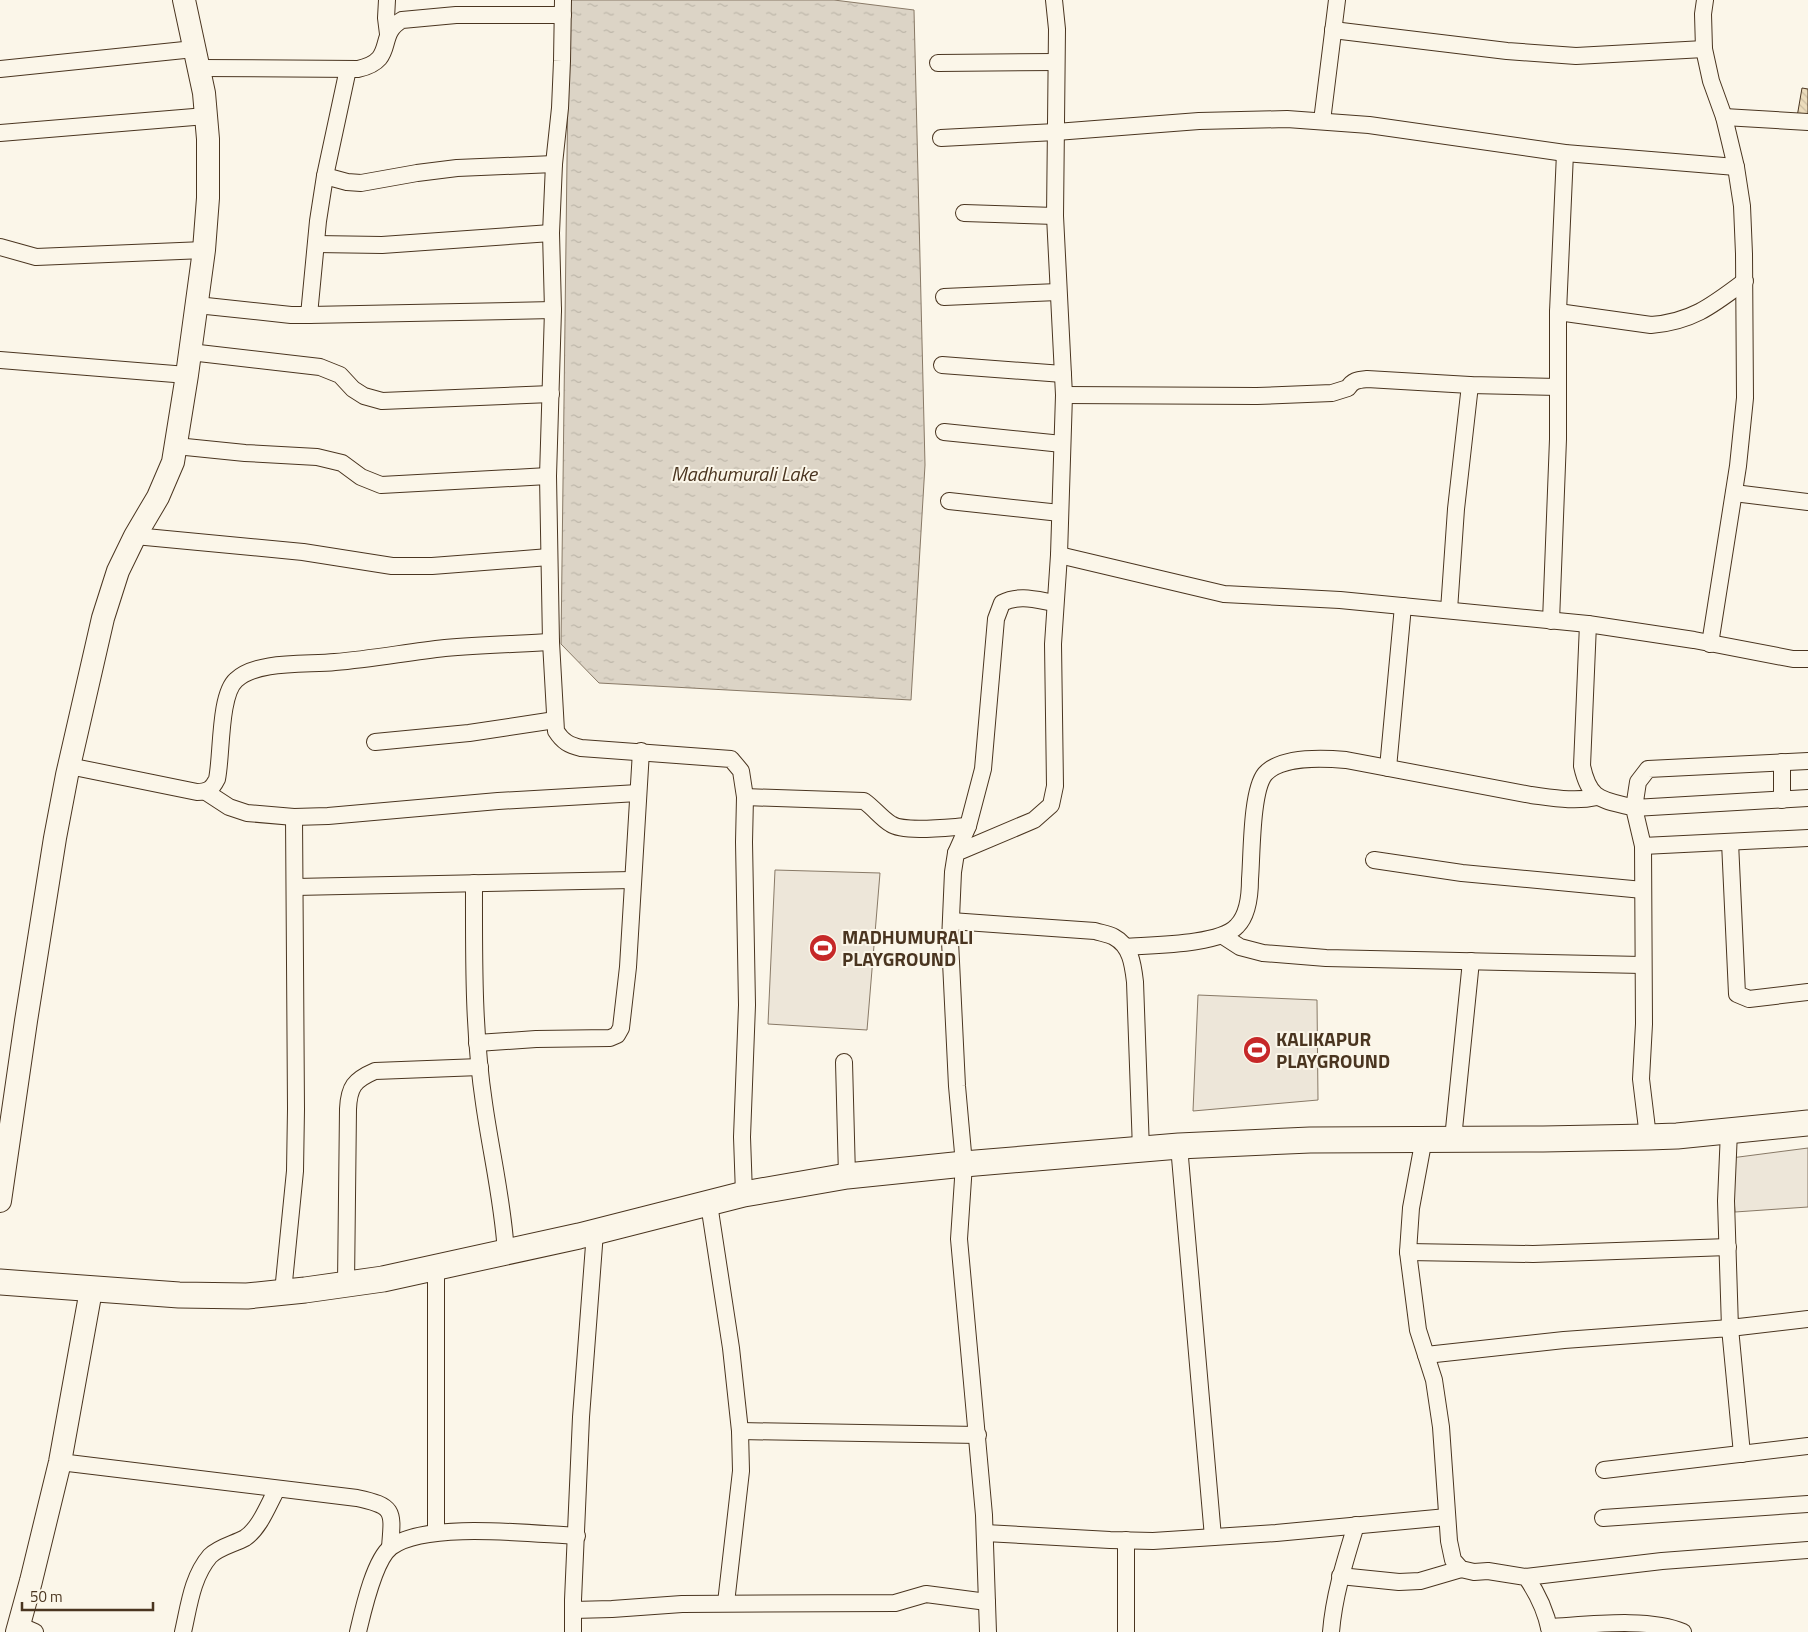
<svg xmlns="http://www.w3.org/2000/svg" width="1808" height="1632" viewBox="0 0 1808 1632" font-family="'Titillium Web',sans-serif">
  <style>
    .garden { fill: #ede6d9; stroke: #887966 }
    .water { fill: url(#water-ripples); stroke: #887966 }
    .building { fill: url(#building-back-hatch); stroke: #4a3520 }
    .lines { fill: none; stroke-linecap: round; stroke-linejoin: round }
    .street-casing { stroke: #4a3520; stroke-width: 18 }
    .secondary-casing { stroke: #4a3520; stroke-width: 24 }
    .primary-casing { stroke: #4a3520; stroke-width: 27 }
    .street { stroke: #fbf6e9; stroke-width: 16 }
    .secondary { stroke: #fbf6e9; stroke-width: 22 }
    .primary { stroke: #fbf6e9; stroke-width: 25 }
    .labels { text-anchor: middle; stroke-width: 4; stroke-linejoin: round; paint-order: stroke }
    .poi-label { font-size: 19px; font-weight: bold; fill: #4a3520; stroke: #fbf6e9; text-anchor: start }
    .water-label { font-size: 20px; font-style: italic; fill: #4a3520; stroke: #fbf6e9 }
  </style>
  <defs>
    <pattern id="water-ripples" width="26" height="14" patternUnits="userSpaceOnUse" patternTransform="scale(1.25)"><rect width="26" height="14" fill="#dcd4c6"/><path d="M2 4q2-2 4 0t4 0M15 11q2-2 4 0t4 0" fill="none" stroke="#beb7aa"/></pattern>
    <pattern id="building-back-hatch" width="6" height="6" patternUnits="userSpaceOnUse" patternTransform="scale(1.25)"><rect width="6" height="6" fill="#ecdcbc"/><path d="M-1 5l2 2M0 0l6 6M5-1l2 2" fill="none" stroke="#ccbda1"/></pattern>
  </defs>
  <rect width="100%" height="100%" fill="#fbf6e9"/>
  <g class="garden">
    <path d="M775,870L880,873L867,1030L768,1024Z"/>
    <path d="M1198,995L1317,1000L1318,1100L1193,1111Z"/>
    <path d="M1808,1148V1207L1735,1212L1731,1158Z"/>
  </g>
  <path class="water" d="M569,0H834L914,10L925,465L911,700L599,683L561,644Z"/>
  <path class="building" d="M1802,88L1808,89V119L1797,117Z"/>
  <g class="lines">
    <defs>
      <g id="street">
        <path d="M387,0L386,18L388,34"/>
        <path d="M563,0L562,61L560,108L554,164L551,233L553,310L548,476L551,642L556,731C563,742 569,745 581,748L731,759L741,771L745,797L744,842L747,1005L742,1137L744,1194"/>
        <path d="M1705,0L1703,14L1704,49L1711,81L1724,117L1736,167L1742,206L1744,254L1745,398L1738,466L1710,644"/>
        <path d="M1333,30L1507,51L1576,56L1704,49"/>
        <path d="M938,63L1056,62"/>
        <path d="M199,68L358,69C398,60 375,35 402,20L456,15H563"/>
        <path d="M0,69L194,49"/>
        <path d="M1724,117L1808,122"/>
        <path d="M1322,121L1337,0"/>
        <path d="M0,133L206,116"/>
        <path d="M941,138L1056,132L1199,121L1287,119L1369,125L1565,153L1736,167"/>
        <path d="M325,176L347,182L361,183L417,173L457,168L554,164"/>
        <path d="M964,213L1055,216"/>
        <path d="M316,244L382,245L551,233"/>
        <path d="M0,247L36,257L204,250"/>
        <path d="M944,297L1058,292"/>
        <path d="M197,305L291,315H309L553,310"/>
        <path d="M1558,312L1651,325C1692,322 1713,305 1745,281"/>
        <path d="M309,315L318,221L325,176L348,69"/>
        <path d="M190,352L320,367L340,375L353,389L364,396L382,401L551,394"/>
        <path d="M0,360L187,375"/>
        <path d="M942,365L1063,374"/>
        <path d="M1064,395L1257,396L1332,393L1348,388C1353,380 1358,380 1367,379L1470,385L1558,387"/>
        <path d="M944,432L1062,444"/>
        <path d="M176,446L245,453L317,457L342,463L361,477L381,485L548,476"/>
        <path d="M1734,493L1808,502"/>
        <path d="M949,501L1060,513"/>
        <path d="M135,536L303,552L392,566H432L549,557"/>
        <path d="M1059,555L1224,594L1340,600L1588,624L1694,640L1793,659H1808"/>
        <path d="M1449,610L1456,509L1470,385"/>
        <path d="M1551,621L1558,439V312L1565,153"/>
        <path d="M1588,624L1582,766C1590,802 1602,799 1634,808L1643,846L1644,1024L1641,1079L1648,1137"/>
        <path d="M375,742L469,733L555,720"/>
        <path d="M1808,761L1648,769L1638,782L1634,808L1808,798"/>
        <path d="M1782,762V800"/>
        <path d="M69,766L197,792C208,792 212,789 217,779C222,756 219,695 236,680C257,660 308,665 335,662C372,659 408,652 445,648C480,645 515,644 551,642"/>
        <path d="M1388,768L1403,606"/>
        <path d="M206,792L229,807L247,813L294,817L328,816L498,801L638,793"/>
        <path d="M745,797L864,801C874,808 882,819 891,824C904,833 950,827 968,826"/>
        <path d="M1730,842L1737,994L1749,999L1808,992"/>
        <path d="M1643,846L1808,838"/>
        <path d="M956,853L968,826L983,769L996,619L1002,603C1019,594 1037,600 1055,603"/>
        <path d="M1374,860L1462,873L1643,890"/>
        <path d="M474,883C474,957 473,1030 484,1103C491,1153 503,1202 506,1253"/>
        <path d="M295,887L632,880"/>
        <path d="M951,921L1095,931C1101,933 1109,934 1114,937C1131,946 1133,965 1135,982L1141,1150"/>
        <path d="M1223,936L1240,947L1263,953L1326,958L1642,965"/>
        <path d="M1126,947C1152,945 1220,945 1237,926C1248,915 1250,894 1250,879C1252,856 1251,791 1265,774C1281,756 1324,758 1346,760L1531,795C1554,798 1575,802 1597,797"/>
        <path d="M477,1043L536,1039L610,1038L617,1035L621,1028L628,967L641,751"/>
        <path d="M844,1062L847,1176"/>
        <path d="M1729,1131L1726,1201L1730,1328L1808,1319"/>
        <path d="M1424,1138L1411,1208L1408,1252L1418,1330L1434,1380L1441,1427L1449,1541L1453,1560L1461,1569L1474,1572L1488,1571L1526,1577C1538,1594 1546,1611 1550,1632"/>
        <path d="M1453,1139L1471,961"/>
        <path d="M1179,1146L1213,1537"/>
        <path d="M709,1204L731,1348L740,1431L741,1471L726,1603"/>
        <path d="M1408,1252L1533,1254L1728,1247"/>
        <path d="M436,1268V1532"/>
        <path d="M346,1284L348,1109C349,1087 354,1080 375,1071L480,1067"/>
        <path d="M283,1292L295,1171L296,1109L294,817"/>
        <path d="M1426,1355L1564,1340L1730,1328L1742,1454"/>
        <path d="M740,1431L978,1435"/>
        <path d="M60,1462L357,1498C395,1506 393,1511 390,1547"/>
        <path d="M1604,1470L1808,1446"/>
        <path d="M1603,1518L1808,1504"/>
        <path d="M985,1533L1110,1540L1153,1541L1276,1533L1447,1517"/>
        <path d="M1340,1576L1399,1582L1420,1581L1461,1569"/>
        <path d="M1526,1577L1662,1561L1808,1550"/>
        <path d="M573,1610L612,1609L682,1604L895,1603L926,1594L987,1602"/>
        <path d="M19,1625L35,1632"/>
        <path d="M1549,1627C1587,1625 1649,1617 1683,1632"/>
        <path d="M183,1632C189,1606 192,1577 210,1556C219,1547 234,1544 245,1538C260,1528 268,1505 277,1489"/>
        <path d="M358,1632C363,1611 374,1560 391,1547C426,1521 532,1534 577,1536"/>
        <path d="M573,1632V1600L581,1417L595,1232"/>
        <path d="M988,1632L984,1515L959,1239L964,1164L957,1086L950,941L953,872L956,853L1034,820L1051,805L1055,786L1053,644L1059,555L1064,395L1055,216L1057,29L1054,0"/>
        <path d="M1126,1632V1540"/>
        <path d="M1331,1632C1334,1595 1345,1561 1356,1525"/>
      </g>
      <g id="secondary">
        <path d="M0,1201L26,1021L55,838L67,775L103,618L118,571L135,536L158,497L173,462L187,375L204,250L208,198V139L204,93L184,0"/>
        <path d="M17,1632L31,1581L60,1462L91,1290"/>
      </g>
      <path id="primary" d="M0,1282L179,1295L247,1296L305,1290L383,1279L579,1236L744,1194L847,1176L964,1164L1179,1146L1310,1140L1543,1139L1648,1137L1677,1136L1808,1123"/>
    </defs>
    <use href="#street" class="street-casing"/>
    <use href="#secondary" class="secondary-casing"/>
    <use href="#primary" class="primary-casing"/>
    <use href="#street" class="street"/>
    <use href="#secondary" class="secondary"/>
    <use href="#primary" class="primary"/>
  </g>
  <defs>
    <symbol id="stadium-disc" viewBox="-11 -11 22 22"><circle r="9.5" fill="#c62828" stroke="#fbf6e9"/><path d="M0-5a6.5 5 0 1 0 0 10a6.5 5 0 1 0 0-10ZM-3.5-1.8h7v3.6h-7Z" fill="#fff"/></symbol>
  </defs>
  <g fill-rule="evenodd">
    <use href="#stadium-disc" x="807" y="932" width="32" height="32"/>
    <use href="#stadium-disc" x="1241" y="1034" width="32" height="32"/>
  </g>
  <g class="labels">
    <g class="poi-label">
      <text x="842" y="944">MADHUMURALI<tspan x="842" dy="22">PLAYGROUND</tspan></text>
      <text x="1276" y="1046">KALIKAPUR<tspan x="1276" dy="22">PLAYGROUND</tspan></text>
    </g>
    <g class="water-label">
      <text x="744" y="481">Madhumurali Lake</text>
    </g>
  </g>
  <path d="M22 1602v8h131v-8" fill="none" stroke="#4a3520" stroke-width="2.5"/>
  <text x="30" y="1602" font-size="15" fill="#4a3520" stroke="#fbf6e9" stroke-width="4" paint-order="stroke">50 m</text>
</svg>
